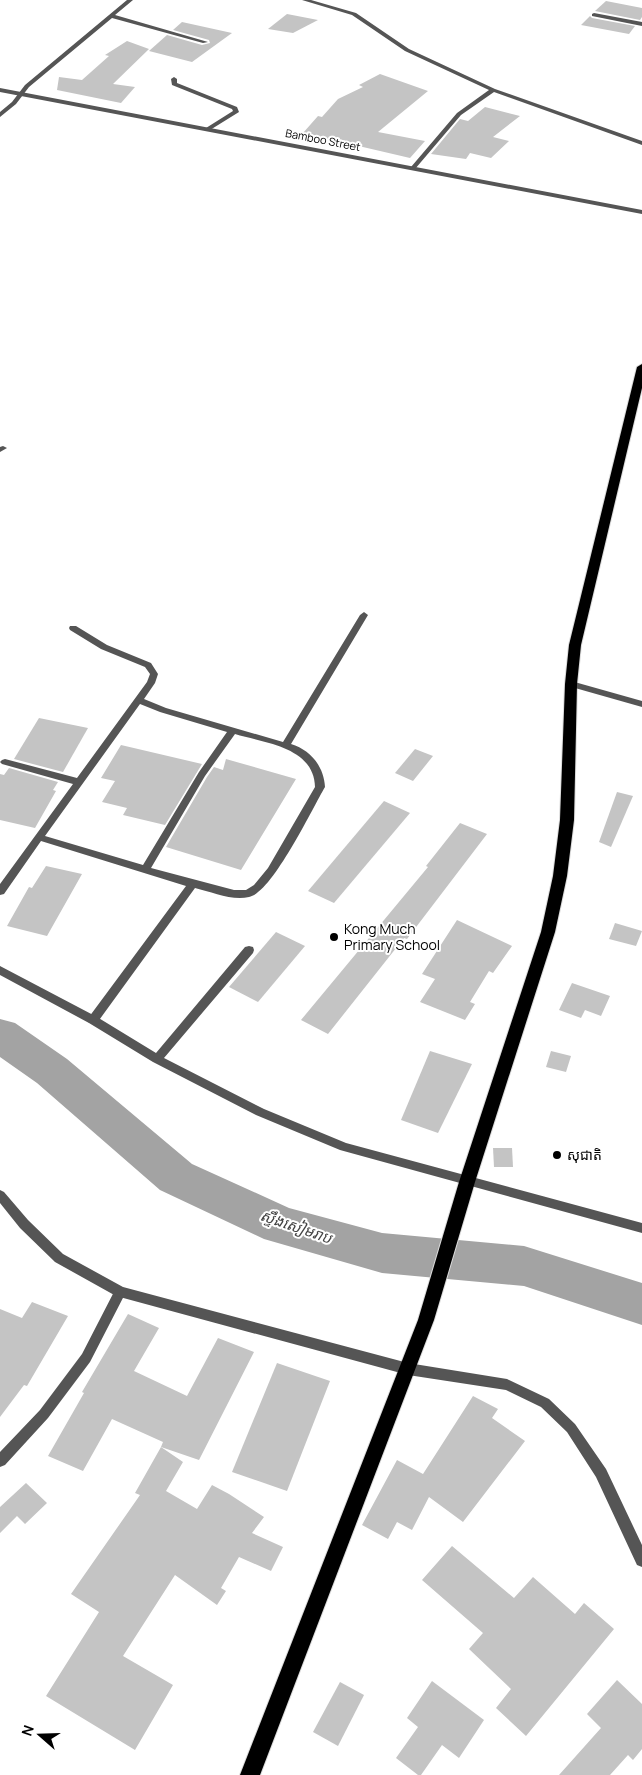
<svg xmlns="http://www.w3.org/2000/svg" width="642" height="1775" viewBox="0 0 642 1775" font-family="Manrope,'Noto Sans Khmer',sans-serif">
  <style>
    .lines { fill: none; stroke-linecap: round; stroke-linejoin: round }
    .river { fill: #a3a3a3; fill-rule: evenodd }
    .building { fill: #c4c4c4 }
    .trunk-casing { stroke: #dbdbdb; stroke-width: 2 }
    .service { fill: #555; fill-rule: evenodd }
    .minor { fill: #555; fill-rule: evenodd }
    .tertiary { fill: #555; fill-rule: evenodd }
    .trunk { fill: #000; fill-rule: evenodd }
    .poi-dot { fill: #000; stroke: #fff; stroke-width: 2 }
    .labels { text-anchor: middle; stroke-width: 4; stroke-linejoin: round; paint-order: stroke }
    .far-street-label { font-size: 11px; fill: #000; stroke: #fff }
    .poi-label { font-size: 14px; fill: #000; stroke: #fff; text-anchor: start }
    .water-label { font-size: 15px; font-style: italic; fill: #444; stroke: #fff }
  </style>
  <rect width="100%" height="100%" fill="#fff"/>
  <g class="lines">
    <path class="river" d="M0,1019L15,1023L67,1059L192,1164L289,1208L382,1233L524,1246L642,1283V1325L524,1286L382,1273L264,1239L160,1190L37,1083L0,1057Z"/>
  </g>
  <g class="building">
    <path d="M606,1L642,8V17L640,20L595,11Z"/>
    <path d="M287,14L318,20L293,33L268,29Z"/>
    <path d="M590,16L592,18L635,26L629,34L581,25Z"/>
    <path d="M182,22L232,33L192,62L149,51L167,35L202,45L210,43L209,40L173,30Z"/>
    <path d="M127,41L149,49L113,84L135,87L121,103L57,90L59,77L82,80L109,56L105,55Z"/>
    <path d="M380,74L428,91L378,132L425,141L410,158L303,133L318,116L322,117L338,99L363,87L359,85Z"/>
    <path d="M485,107L520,116L493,137L509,141L491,158L470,153L466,159L431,154L460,119L468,121Z"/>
    <path d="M39,718L88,728L63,772L14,759Z"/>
    <path d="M121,745L202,764L165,825L123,815L127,808L102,802L115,781L101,778Z"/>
    <path d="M415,749L433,756L413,781L395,773Z"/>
    <path d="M226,759L296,779L241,870L166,847L207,777L214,767L223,770Z"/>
    <path d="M9,768L58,782L53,790L56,791L35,828L0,820V774L4,775Z"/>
    <path d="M617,792L633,796L611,847L599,842Z"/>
    <path d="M384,801L410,813L334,903L308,891Z"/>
    <path d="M460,823L487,834L407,939L404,938L328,1034L301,1020L428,867L426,866Z"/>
    <path d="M46,866L82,874L47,936L7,926L29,887L32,888Z"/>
    <path d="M457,920L512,946L493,973L489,971L470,1002L475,1004L465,1020L420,1002L435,979L422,974Z"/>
    <path d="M615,923L642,931L636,946L609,939Z"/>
    <path d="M276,932L305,946L258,1002L229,987Z"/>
    <path d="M572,983L610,996L601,1016L585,1010L581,1018L559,1010Z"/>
    <path d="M430,1051L472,1064L438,1133L401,1120Z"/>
    <path d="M551,1051L571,1056L566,1072L546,1067Z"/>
    <path d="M493,1148H512L513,1167H494Z"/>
    <path d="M32,1302L68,1316L27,1386L24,1385L0,1417V1309L22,1318Z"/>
    <path d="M128,1314L159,1328L134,1371L187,1396L218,1338L254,1352L199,1460L161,1447L163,1442L112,1419L83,1471L48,1456L84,1393L82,1392Z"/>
    <path d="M277,1363L330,1381L287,1491L232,1472Z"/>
    <path d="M473,1396L498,1409L492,1418L525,1441L463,1522L429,1497L412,1530L397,1522L388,1539L362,1525L397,1460L423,1474Z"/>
    <path d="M161,1447L183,1462L166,1491L197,1509L212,1485L229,1494L264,1517L252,1533L283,1547L271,1571L239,1557L221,1588L226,1591L217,1605L175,1575L123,1656L173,1685L135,1750L46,1696L99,1612L71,1594L140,1495L135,1493Z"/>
    <path d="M26,1483L47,1503L25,1524L17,1516L0,1533V1507Z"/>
    <path d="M452,1546L514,1598L533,1577L575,1614L584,1603L614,1629L526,1736L496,1708L511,1689L469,1649L483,1633L422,1580Z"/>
    <path d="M617,1680L642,1704V1749L633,1760L628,1755L610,1775H559L601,1728L587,1714Z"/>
    <path d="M432,1681L484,1720L459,1758L442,1745L421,1775H418L396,1758L418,1727L407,1718Z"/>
    <path d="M340,1682L364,1695L338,1746L313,1732Z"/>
  </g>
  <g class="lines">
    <defs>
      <path id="trunk" d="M642,364V388L581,645L577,684L574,820L567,876L555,932L475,1182L434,1320L260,1775H240L418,1320L459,1182L541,932L553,876L560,820L565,684L569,645L637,367Z"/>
    </defs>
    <use href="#trunk" class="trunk-casing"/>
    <g class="service">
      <path d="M594,13L642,22V26L592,16V14Z"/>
      <path d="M364,612L368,615L291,744C311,750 324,767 325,787C312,809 272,893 249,897C232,901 212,892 195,888L97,1023H89L88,1020L89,1017L186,886L41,841L4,894L0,895V884L73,784L2,764L0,762L2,760L5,759L77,778L147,682L150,674L145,667L101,649L70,630L69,628L70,626H76L107,645L151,663L158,674L155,683L144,699L166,708L283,742L360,615ZM140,704L160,712L227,732L199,772L143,865L45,836ZM235,734C265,743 314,747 315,787L268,868L254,885L246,890H234L151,868L205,776Z"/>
      <path d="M571,681L642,701V707L568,686L567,684L568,682Z"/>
    </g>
    <g class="minor">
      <path d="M127,0H133L115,15L208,42L203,43L112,18L29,87L16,104L0,117V112L12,102L25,85Z"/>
      <path d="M302,0H311L356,13L409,49L495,89L642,141V145L494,92L461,115L415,169H411V167L457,113L489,90L405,51L352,15Z"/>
      <path d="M174,77L177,79V83L237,107L239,112L210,130H206V128L233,111L232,109L172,85L171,79Z"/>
      <path d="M3,446L7,448L0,452V447Z"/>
      <path d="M249,946L253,947L254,950L253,953L164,1058L264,1109L346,1143L642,1223V1233L340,1150L256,1115L153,1062L89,1023L0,975V966L97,1017L156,1053L245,947Z"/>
      <path d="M120,1287L124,1288L126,1292L90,1362L48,1418L5,1465L0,1467V1452L40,1410L82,1354L116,1288Z"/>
    </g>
    <g class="tertiary">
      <path d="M0,88L642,210V214L0,92Z"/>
      <path d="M0,1190L4,1192L28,1220L63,1254L123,1287L408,1363L507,1379L549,1399L575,1424L606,1469L642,1545V1567L637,1565L596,1477L567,1432L541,1407L506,1390L408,1375L116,1296L55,1262L20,1228L0,1203Z"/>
    </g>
    <use href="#trunk" class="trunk"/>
  </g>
  <g class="poi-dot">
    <circle cx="334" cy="937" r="5"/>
    <circle cx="557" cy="1155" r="5"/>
  </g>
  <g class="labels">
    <g class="far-street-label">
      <text transform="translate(323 140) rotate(11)" y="4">Bamboo Street</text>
    </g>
    <g class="poi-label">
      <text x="344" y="934">Kong Much<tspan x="344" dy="16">Primary School</tspan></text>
      <text x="567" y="1160">សុជាតិ</text>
    </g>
    <g class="water-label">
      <text transform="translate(296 1227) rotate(19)" y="5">ស្ទឹងសៀមរាប</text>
    </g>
  </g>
  <g transform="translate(40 1735) rotate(290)" stroke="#ffffff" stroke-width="4" paint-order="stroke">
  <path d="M0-4L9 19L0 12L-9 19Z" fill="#000000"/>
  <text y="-8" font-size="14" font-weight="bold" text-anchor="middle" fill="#000000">N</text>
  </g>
</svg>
